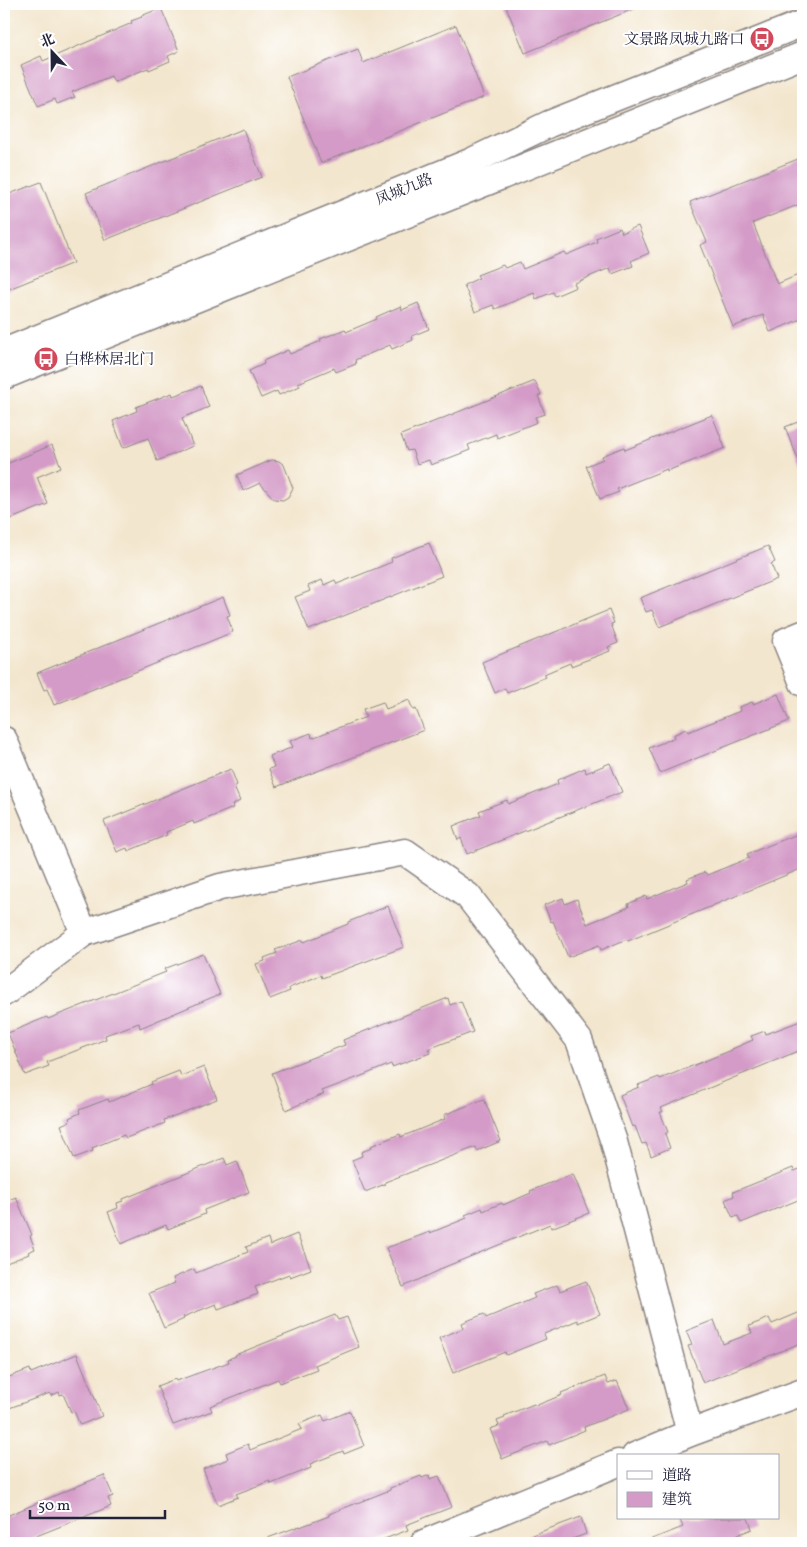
<svg xmlns="http://www.w3.org/2000/svg" width="807" height="1547" viewBox="0 0 807 1547" font-family="Vollkorn,'Noto Serif SC',serif">
  <style>
    .building { fill: #d49bc8 }
    .lines { fill: none; stroke-linecap: round; stroke-linejoin: round }
    .minor-casing { stroke: #8a8484; stroke-width: 29 }
    .minor { stroke: #fff; stroke-width: 26 }
    .labels { text-anchor: middle; stroke-width: 4; stroke-linejoin: round; paint-order: stroke }
    .poi-label { font-size: 15px; fill: #22223b; stroke: #fff; text-anchor: end }
    .street-label { font-size: 15px; fill: #22223b; stroke: #fff }
  </style>
  <rect width="100%" height="100%" fill="#fff"/>
  <filter id="ink" filterUnits="userSpaceOnUse"><feTurbulence type="fractalNoise" baseFrequency=".02" numOctaves="2"/><feDisplacementMap in="SourceGraphic" scale="10" xChannelSelector="R" yChannelSelector="G"/><feConvolveMatrix kernelMatrix="1 2 1 2 8 2 1 2 1" color-interpolation-filters="sRGB"/></filter>
  <filter id="wash" filterUnits="userSpaceOnUse"><feTurbulence type="fractalNoise" baseFrequency=".0096" numOctaves="4" result="noise"/><feDisplacementMap in="SourceGraphic" scale="20" xChannelSelector="R" yChannelSelector="G"/><feGaussianBlur stdDeviation="1.12" result="paint"/><feColorMatrix in="noise" values="0 0 0 0 0 0 0 0 0 0 0 0 0 0 0 0 0 1.4 0 .05"/><feComposite in="paint" operator="in"/></filter>
  <g filter="url(#wash)">
    <rect width="100%" height="100%" fill="#f3e6ce"/>
    <g id="blocks">
      <g class="building">
        <path d="M505,4H646L525,53Z"/>
        <path d="M161,8L179,51L168,56L170,61L149,70L148,68L114,82L111,76L72,92L75,97L57,104L55,99L38,106L21,65L41,56L43,61L132,23L131,21L142,17L141,16Z"/>
        <path d="M456,25L484,97L321,163L287,77L358,49L363,63Z"/>
        <path d="M243,129L262,177L105,240L86,193Z"/>
        <path d="M803,157V203L753,223L777,284L803,273V318L770,332L763,315L733,327L700,245L707,242L690,202Z"/>
        <path d="M41,182L73,263L4,291V196Z"/>
        <path d="M638,226L649,253L631,261L633,266L612,274L610,268L574,283L576,287L555,296L553,292L536,299L534,293L495,309L493,305L475,312L464,285L479,278L477,275L503,265L505,268L520,262L523,269L564,252L566,255L597,242L596,238L620,228L622,233Z"/>
        <path d="M418,303L429,329L412,336L413,340L392,349L390,345L355,360L356,364L336,372L334,368L298,383L300,386L279,395L277,391L261,398L249,371L264,364L263,361L288,350L290,354L321,341L320,339L336,333L345,329L346,332L377,319L376,317L401,306L402,310Z"/>
        <path d="M535,381L541,395L538,396L545,414L535,417L537,422L497,438L496,434L468,445L470,450L431,465L429,460L417,464L412,450L407,451L401,435Z"/>
        <path d="M201,386L209,407L182,418L193,446L157,461L148,438L123,448L113,421L137,411L136,407L172,393L173,396Z"/>
        <path d="M712,415L725,448L667,471V469L617,489L619,492L600,499L586,466L603,459L602,456L624,447L625,450Z"/>
        <path d="M803,420V471L785,427Z"/>
        <path d="M52,445L61,467L37,477L48,504L11,519L4,500V465Z"/>
        <path d="M272,460L279,461L284,465L293,488L288,497L283,500L274,499L260,483L243,491L237,475Z"/>
        <path d="M429,543L442,576L309,630L295,597L310,591L308,586L322,580L324,585L335,580L337,584L392,562L391,558Z"/>
        <path d="M768,546L775,562L771,564L777,579L659,627L652,610L646,612L640,598Z"/>
        <path d="M223,597L230,615L227,616L233,632L54,705L47,689L44,690L37,673Z"/>
        <path d="M609,610L614,623L611,624L618,643L608,647L610,651L571,666L570,663L544,674L546,677L507,693L505,688L495,693L482,662Z"/>
        <path d="M778,694L789,721L660,773L649,748L674,738L673,735L686,729L688,732L740,711L739,707L752,702L753,704Z"/>
        <path d="M409,700L413,710L416,709L424,730L276,787L269,769L274,767L270,756L293,747L290,741L311,733L312,738L366,717L363,709L383,702L386,709Z"/>
        <path d="M610,763L622,792L467,854L461,838L458,840L453,826L481,815L479,811L507,800L508,804L558,784L557,780L585,768L586,773Z"/>
        <path d="M231,769L237,785L234,787L240,801L232,805L233,808L194,824L193,821L166,832L167,835L128,851L127,848L117,852L104,821Z"/>
        <path d="M803,832V868L628,941L627,939L601,950L599,945L568,957L553,921L551,922L544,905L563,898L565,904L577,899L587,924L629,907L628,904L646,896L647,899L673,888L688,882L687,879L705,872L707,875L749,858L747,854Z"/>
        <path d="M388,906L404,947L322,978L321,975L289,988L290,991L270,999L256,964L265,961L264,958L277,953L275,950L303,940L304,942L348,924V922Z"/>
        <path d="M203,954L220,994L140,1028L139,1023L105,1035L106,1039L47,1062L49,1066L25,1075L8,1033L47,1017L48,1019L166,972L164,969Z"/>
        <path d="M448,998L450,1005L461,1001L473,1032L428,1049L430,1053L392,1067L391,1064L364,1075L322,1091L324,1094L286,1110L272,1073L345,1045L343,1040Z"/>
        <path d="M803,1020V1049L661,1108L663,1112H660L668,1132L665,1134L670,1148L651,1156L646,1143L642,1144L635,1126L632,1127L620,1095L639,1087L638,1085L659,1077L660,1079L732,1050V1049L753,1040L751,1036L765,1031L766,1034Z"/>
        <path d="M204,1067L217,1099L164,1120L165,1123L126,1138L124,1135L92,1148L93,1151L74,1158L61,1125L70,1121L69,1118L80,1113L79,1110L108,1099L109,1102L152,1084L151,1082L179,1071L181,1076Z"/>
        <path d="M484,1099L501,1141L477,1151L476,1147L385,1182V1184L365,1192L352,1160L362,1156L361,1152L372,1148L371,1146L400,1134L401,1137L445,1119L444,1115Z"/>
        <path d="M224,1158L227,1165L237,1161L249,1192L204,1210L205,1214L168,1229L166,1225L121,1244L108,1212L118,1208L117,1203L123,1201V1199Z"/>
        <path d="M793,1168L794,1171L803,1168V1198L741,1223L738,1216L733,1218L725,1200L734,1196L733,1192Z"/>
        <path d="M573,1174L589,1213L551,1228L550,1224L440,1269V1270L403,1287L386,1248L430,1232V1233L467,1218L465,1215L482,1208L483,1211L502,1203L503,1205L531,1193L530,1191Z"/>
        <path d="M16,1197L32,1235L30,1236L35,1249L28,1252L29,1254L4,1264V1202Z"/>
        <path d="M297,1234L311,1269L290,1277L289,1274L255,1287L258,1294L218,1309L216,1304L183,1317L184,1319L164,1328L149,1293L175,1283L173,1278L194,1269L196,1273L248,1252L246,1247L268,1238L270,1245Z"/>
        <path d="M586,1281L600,1314L578,1323V1320L544,1334L546,1339L506,1355L505,1352L453,1373L439,1338L464,1328L462,1323L484,1314L486,1318L535,1298L533,1294L557,1285L560,1291Z"/>
        <path d="M803,1311V1342L703,1383L688,1346L692,1345L686,1331L714,1320L723,1344L752,1333L749,1326L769,1318L772,1324Z"/>
        <path d="M335,1315L338,1320L347,1317L359,1347L315,1365L317,1369L280,1383L278,1379L210,1406L212,1411L173,1425L157,1386L175,1379L176,1381L229,1362L228,1359L236,1356L235,1355Z"/>
        <path d="M77,1354L102,1416L80,1425L74,1411L71,1412L63,1394L60,1395L59,1392L51,1396L50,1393L4,1410V1379L30,1369L31,1373Z"/>
        <path d="M605,1376L608,1384L617,1381L629,1409L584,1427L585,1430L549,1445L547,1441L502,1459L490,1429L499,1426L497,1421L505,1418L504,1416L534,1404L535,1406L562,1395L561,1393Z"/>
        <path d="M350,1411L364,1446L344,1454L343,1451L310,1464L311,1468L271,1484L270,1481L236,1494L238,1497L218,1505L203,1469L228,1459L226,1453L248,1444L250,1450L302,1429L299,1424L322,1415L325,1421Z"/>
        <path d="M104,1475L113,1496L108,1498L111,1506L19,1543H4V1517Z"/>
        <path d="M429,1475L430,1479L439,1476L452,1507L406,1525L408,1530L374,1543H257V1542L300,1526V1527L329,1516V1514L390,1490V1488L421,1476L422,1478Z"/>
        <path d="M581,1517L586,1534L561,1543H513V1542Z"/>
        <path d="M679,1518H748L752,1529L737,1535L741,1543H644V1542L683,1527Z"/>
      </g>
    </g>
  </g>
  <g filter="url(#ink)">
    <use href="#blocks" fill-opacity="0" stroke="#8a8484" stroke-width="1"/>
    <g class="lines">
      <defs>
        <g id="minor">
          <path d="M4,352L470,162L549,124L803,23"/>
          <path d="M4,376L803,55"/>
          <path d="M803,634L786,641L803,683"/>
          <path d="M4,740L84,933"/>
          <path d="M4,993L84,933L220,887L405,852L468,896L579,1040L614,1142L690,1433"/>
          <path d="M635,1456L690,1433L803,1392"/>
          <path d="M424,1543L618,1463"/>
        </g>
      </defs>
      <use href="#minor" class="minor-casing"/>
      <use href="#minor" class="minor"/>
    </g>
  </g>
  <defs>
    <symbol id="bus-disc" viewBox="-11 -11 22 22"><circle r="9.5" fill="#d1495b" stroke="#fff"/><path d="M-5-6H5V4H4V6H2V4H-2V6H-4V4H-5ZM-3.5-4V0h7V-4ZM-3.5 1.2v1.5H-2V1.2ZM2 1.2v1.5H3.5V1.2Z" fill="#fff"/></symbol>
  </defs>
  <g fill-rule="evenodd">
    <use href="#bus-disc" x="748" y="25" width="28" height="28"/>
    <use href="#bus-disc" x="32" y="345" width="28" height="28"/>
  </g>
  <g class="labels">
    <g class="poi-label">
      <text x="744" y="44">文景路凤城九路口</text>
      <text x="64" y="364" text-anchor="start">白桦林居北门</text>
    </g>
    <g class="street-label">
      <text transform="translate(404 189) rotate(-22)" y="5">凤城九路</text>
    </g>
  </g>
  <rect width="807" height="1547" fill="none" stroke="#fff" stroke-width="20"/>
  <rect x="617" y="1454" width="162" height="65" fill="#ffffff" stroke="#a7a7b1"/>
  <rect x="627" y="1471" width="25" height="8" fill="#ffffff" stroke="#a7a7b1"/>
  <text x="662" y="1480" font-size="15" fill="#22223b">道路</text>
  <rect x="627" y="1492" width="25" height="15" fill="#d49bc8" stroke="#a7a7b1"/>
  <text x="662" y="1504" font-size="15" fill="#22223b">建筑</text>
  <g transform="translate(52 52) rotate(338)" stroke="#ffffff" stroke-width="4" paint-order="stroke">
  <path d="M0-4L9 19L0 12L-9 19Z" fill="#22223b"/>
  <text y="-8" font-size="14" font-weight="bold" text-anchor="middle" fill="#22223b">北</text>
  </g>
  <path d="M30 1510v8h135v-8" fill="none" stroke="#22223b" stroke-width="2.5"/>
  <text x="38" y="1510" font-size="15" fill="#22223b" stroke="#ffffff" stroke-width="4" paint-order="stroke">50 m</text>
</svg>
